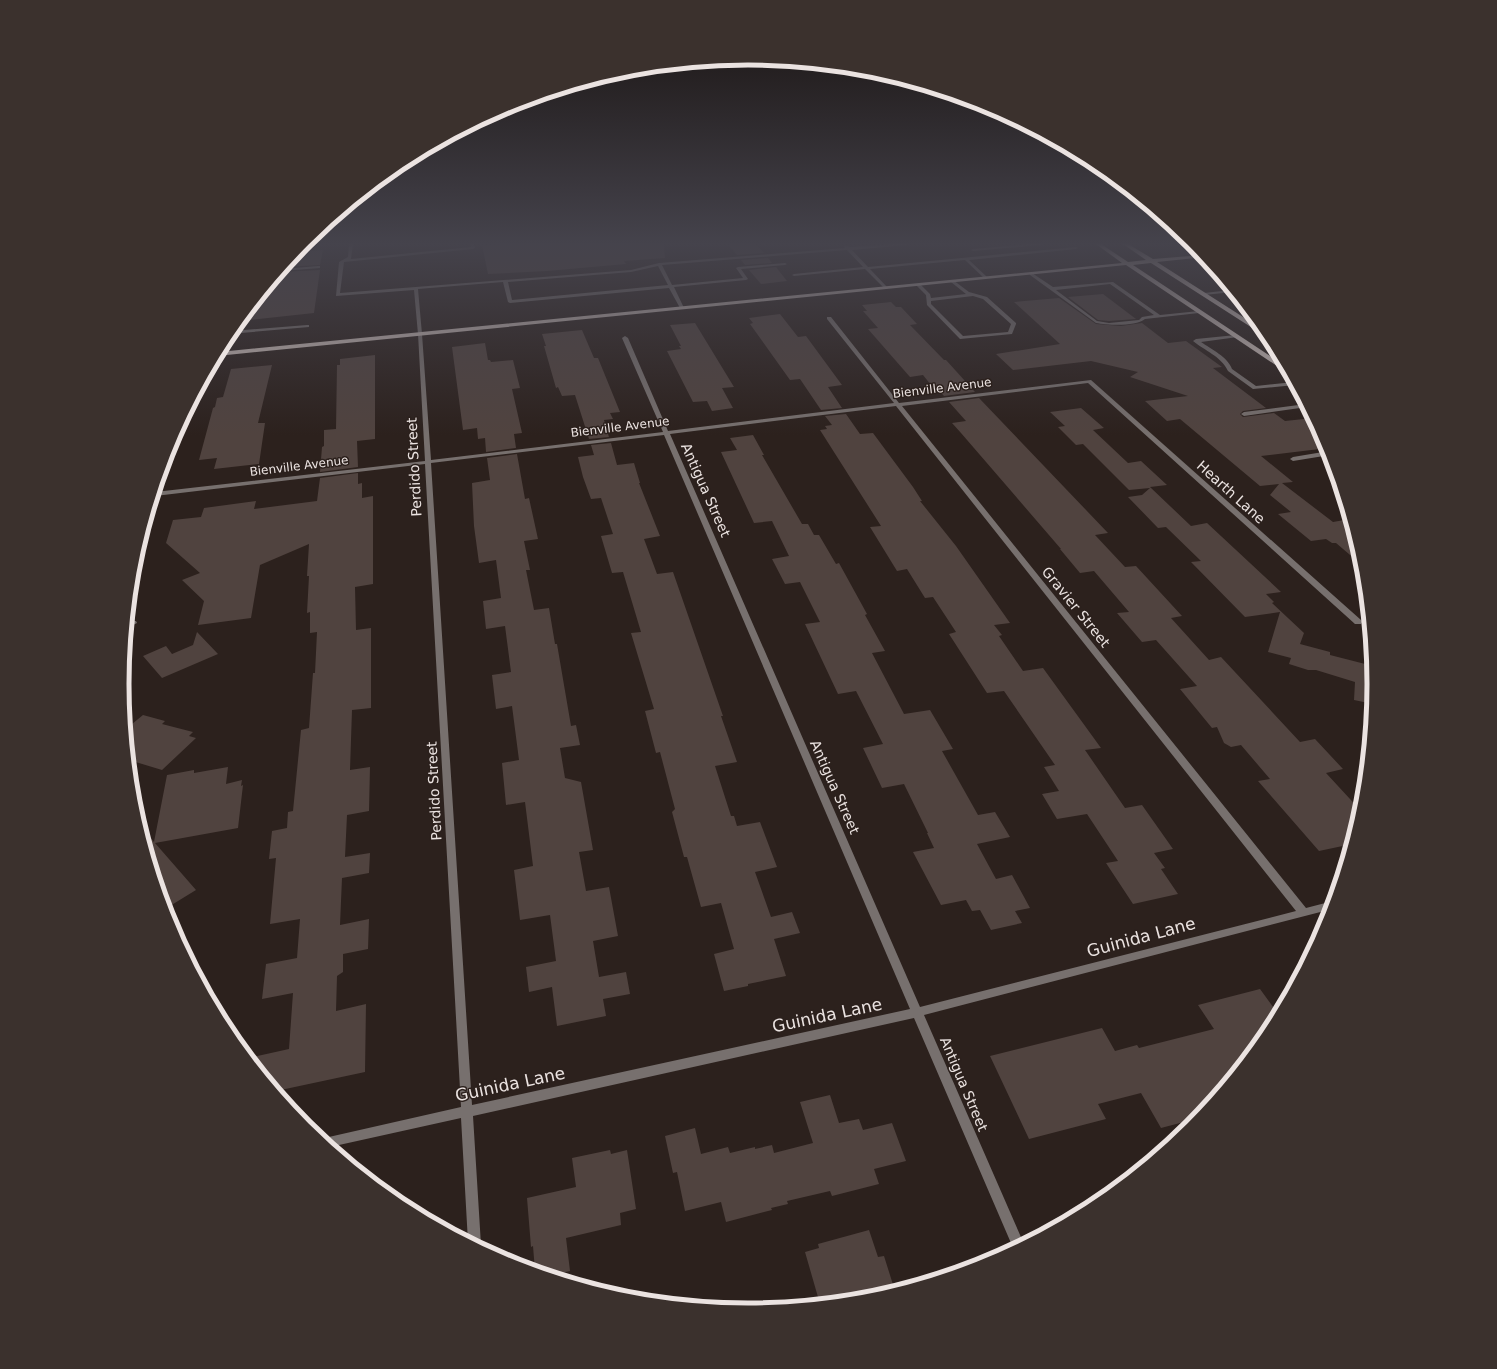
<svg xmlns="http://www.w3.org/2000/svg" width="1497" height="1369" viewBox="0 0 1497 1369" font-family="'DejaVu Sans',sans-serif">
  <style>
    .building { fill: #50433f }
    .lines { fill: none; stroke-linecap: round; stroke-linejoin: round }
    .lane { fill: #77706e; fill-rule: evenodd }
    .street { fill: #77706e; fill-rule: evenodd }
    .primary { fill: #cbbeb9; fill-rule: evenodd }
    .labels { text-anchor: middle; stroke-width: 3; stroke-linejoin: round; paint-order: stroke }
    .far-street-label { font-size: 12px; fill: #ebe3e1; stroke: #2c211d }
    .street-label { font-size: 14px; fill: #ebe3e1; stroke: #2c211d }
    .near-street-label { font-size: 17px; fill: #ebe3e1; stroke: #2c211d }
    .rim { fill: none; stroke: #ebe3e1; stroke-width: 5 }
  </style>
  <rect width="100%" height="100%" fill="#2c211d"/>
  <g class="building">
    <path d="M503,244H664L665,258L624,261L626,264L547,271L488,274L482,245Z"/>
    <path d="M728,244H756L764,253L737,255Z"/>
    <path d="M323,250L320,265L284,267L297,252Z"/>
    <path d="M768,258L772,263L745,265L741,260Z"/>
    <path d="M776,267L787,281L761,284L749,270Z"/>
    <path d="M320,270L314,313L240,321L280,272Z"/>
    <path d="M1103,294L1136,319L1109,321L1098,320L1068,297Z"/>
    <path d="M1059,298L1096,324L1121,326L1142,323L1168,343L1186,341L1222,367L1213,368L1266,408L1243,411L1240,414L1243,417L1274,413L1285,421L1313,418L1328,448L1261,456L1293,482L1282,483L1333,522L1350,519L1363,566L1336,543H1332L1326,539L1311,541L1278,514L1291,512L1270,495L1279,484L1260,486L1180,419L1167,421L1145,401L1188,396L1130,377L1138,372L1091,361L1013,370L996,354L1060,344L1014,302Z"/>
    <path d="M891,302L896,307H901L917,324L910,325L944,360H946L975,392L944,396L933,384L931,385L923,375L910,377L868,329L878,328L863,311H867L862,305Z"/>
    <path d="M780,314L798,337L806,336L842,385L828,387L842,408L821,410L800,379L790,380L750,324L753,323L749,318Z"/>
    <path d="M695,323L734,387L722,388L733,408L712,411L707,401L693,402L667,351L681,349L679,346H681L670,325Z"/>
    <path d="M582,330L594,358H598L620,412L610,413L613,419L604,420L609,437L589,439L575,395L562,396L558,387L556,388L544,346H546L542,334Z"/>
    <path d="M485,343L488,360H490L491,362L513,360L520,388L512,389L522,433L514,434L516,448L486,452L485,438L478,439L477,428L463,430L452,347Z"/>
    <path d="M375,355V439L357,441L358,467L320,472L322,447L324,446V430L336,429L337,365H340V359Z"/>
    <path d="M272,365L258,423H265L259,464L214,469L217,458L199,460L213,408L215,407L217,398L223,397L231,369Z"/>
    <path d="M979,398L1108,533L1095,535L1125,567L1136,566L1182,616L1171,618L1209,660L1221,657L1300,742L1315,739L1343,769L1326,773L1362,812L1352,844L1319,851L1258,781L1270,779L1241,745L1231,747L1224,743L1217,727L1212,728L1180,689L1197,686L1156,640L1142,642L1117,613L1129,612L1094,571L1080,573L1060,549H1061L961,433L952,423L966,421L949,402Z"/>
    <path d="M1081,408L1104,428L1093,430L1128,463L1141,461L1167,485L1150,487L1191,526L1207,523L1281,592L1266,594L1274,602L1272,603L1304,633L1300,644L1330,652V655L1373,666L1375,685L1373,704L1354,700L1355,682L1316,670H1308L1289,664L1291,658L1268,652L1280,612L1245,617L1191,562L1201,561L1166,527L1158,528L1128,497L1142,495L1150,488L1129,490L1083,444L1076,445L1058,427L1065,426L1050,412Z"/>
    <path d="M846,414L860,434L873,433L913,487L922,501H920L956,546L1010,623L994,625L1002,635L999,636L1023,671L1043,668L1101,748L1085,750L1125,808L1142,805L1173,849L1154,853L1165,868L1161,869L1178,894L1133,904L1106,863L1118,861L1087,814L1057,819L1042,794L1059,791L1044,767L1055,765L1004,691L987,693L949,634L956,632L933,597L925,598L907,569L897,571L870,527L881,526L820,430L827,429L825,426L832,425L825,416Z"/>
    <path d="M753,435L764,455H762L802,524H808L814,535H819L836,564L839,563L867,614L865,615L885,651L872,653L904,714L930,710L953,749L942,751L978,815L995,812L1010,837L977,844L996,879L1012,875L1030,908L1015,911L1022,923L991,930L980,910L972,911L966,900L941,905L913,852L934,848L927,833H928L904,784L882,788L863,748L883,744L856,691L838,694L805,624L820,622L800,582L785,584L772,559L789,556L772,521L754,523L721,452L737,450L730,438Z"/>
    <path d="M611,443L617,465L634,463L640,483H639L660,536L644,539L657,574L673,572L723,716H721L737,762L715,766L731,816H734L737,826L760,822L777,867L755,872L771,917L792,912L800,933L774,939L786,976L748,984V986L724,991L714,954L734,949L721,903L701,907L687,857H684L672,812L675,809L660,752L656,753L645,711L654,709L631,633L641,632L623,572L612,573L601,536L613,534L601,498L591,499L583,477L578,457L594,455L591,445Z"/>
    <path d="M517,454L525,499L529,498L538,539L524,541L530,570H526L534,610L549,608L555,644H557L571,726L576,725L580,745L560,748L565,778L581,782L593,850L579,852L586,891L609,887L618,936L593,941L599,977L626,972L630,994L603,999L606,1016L557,1026L552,987L529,992L526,967L556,961L550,915L520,920L514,870L533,866L525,802L506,805L502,763L519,760L512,706L496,709L492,675L511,672L505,626L486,629L483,601L501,598L496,560L479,563L474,526L472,483L490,480L487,458Z"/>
    <path d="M358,473V484L362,483V498L373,496V584L355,587L356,630L371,628V708L352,710L350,770L370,767L369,811L347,815L345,857L370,853L369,873L342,878L340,925L369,919L368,949L343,954V972L337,976L336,1011L366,1004L365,1072L276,1091L248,1058L289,1049L293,993L262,999L266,964L297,958L300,919L270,924L276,858L269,859L272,831L287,828L288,812L293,811L301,730L309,728L313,673H315L317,632L310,633V612L307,613L309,576H307L309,544L260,565L251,618L198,625L204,601L182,580L200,573L166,543L173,520L201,517L204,508L256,501L254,509L317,501L320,478Z"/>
    <path d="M197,632L218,654L162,678L143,656L166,646L172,654L193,645Z"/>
    <path d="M143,715L165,721L162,724L193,732L189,736L196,738L162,770L129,760L126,729Z"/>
    <path d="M228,767L226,784L242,780L241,786L243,785L238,828L155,843L196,890L165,909L140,826L154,842L167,775L194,770V773Z"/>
    <path d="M1260,989L1279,1015L1269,1033L1199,1118L1161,1128L1141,1093L1098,1104L1106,1119L1029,1139L990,1056L1102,1028L1115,1051L1137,1045L1139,1048L1214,1029L1198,1005Z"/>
    <path d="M830,1095L839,1123L859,1119L863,1130L892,1123L906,1161L874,1169L879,1184L832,1196L830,1191L787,1201L788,1204L771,1208L772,1210L726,1222L721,1202L685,1211L677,1172L673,1173L665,1136L695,1128L701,1154L728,1147L730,1153L755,1147V1149L772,1145L774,1153L813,1143L800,1102Z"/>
    <path d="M610,1150L611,1154L627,1150L636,1209L620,1213L621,1225L566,1238L570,1271L549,1276L535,1271L533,1246L531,1247L527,1198L576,1187L572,1158Z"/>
    <path d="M869,1230L878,1257L884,1256L895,1291L870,1299L820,1304L805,1252L819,1248L818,1244Z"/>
  </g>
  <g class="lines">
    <g class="lane">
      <path d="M349,244H353L351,259L471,247L470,244H474L475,248L473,249L344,262L340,293L631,270L659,263L845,248L844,246L846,245L850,247L894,244H908L906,245L852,250L868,267L1076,247L1078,248L1076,249L969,260L987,277V278L985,279L965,260L870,269L887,287V288L885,289L865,269L794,276L792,275L794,274L863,267L847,250L662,265L672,285L743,278L736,268L738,267L785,263L787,264L785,265L741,269L748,279L746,280L674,287L684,308L682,309L680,308L669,288L510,303L508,302L503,282L418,289L422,334L420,335L418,334L414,290L336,296L339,262L348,257ZM658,266L668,285L512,300L508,282L631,272Z"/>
      <path d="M1029,244H1042L1040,245L973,251L971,250L973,249Z"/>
      <path d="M1032,273L1053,287L1113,282L1160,315L1199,311L1201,312L1199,313L1145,319C1135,327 1108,325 1096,323L1030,275V273ZM1110,284L1154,315L1142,317L1139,320L1109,323L1097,321L1056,290Z"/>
      <path d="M953,280L969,292L987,297L1016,323V324L1012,334L960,339L927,305L926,295L916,285L920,284L930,294L931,298L966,294L951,282V281ZM973,296L983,299L1011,324L1008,332L963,336L931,304V301Z"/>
      <path d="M1231,290L1233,292L1204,295L1202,294L1204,293Z"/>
      <path d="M307,325H309V327L229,334L232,331Z"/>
      <path d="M1236,335H1238V337L1201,342C1211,349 1228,357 1232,369L1256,386L1294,382L1295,385L1253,389L1228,371C1221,356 1205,351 1193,341L1196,339Z"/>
      <path d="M1306,404L1307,407L1244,416L1241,414L1244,412Z"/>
      <path d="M1329,451L1330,455L1293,461L1290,459L1293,457Z"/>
    </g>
    <g class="street">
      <path d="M318,266H320V268L281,271L283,269Z"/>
      <path d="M827,317H831L899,403L1091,380L1361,620L1362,622L1361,624H1355L1088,383L902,406L1306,908L1333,901H1334L1332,909L924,1015L1024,1244L1014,1250L914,1018L473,1116L481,1245L480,1248L468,1242L461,1118L330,1147L320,1139L461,1107L425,464L155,496V492L425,461L418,334L420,333L422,334L431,460L663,432L622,338L625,336L628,338L668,431L894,403L827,319ZM896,406L1296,911L920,1007L670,434ZM664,435L910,1009L472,1105L431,463Z"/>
      <path d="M128,621H136L137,623L133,625H128Z"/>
    </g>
    <path class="primary" d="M1096,244H1101L1128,262L1146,260L1123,244H1128L1153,259L1202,255L1205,257L1157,262L1265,331L1271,339L1268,338L1151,263L1133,265L1285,366L1289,373L1286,372L1126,265L217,356L219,352L1122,263Z"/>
  </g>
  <linearGradient id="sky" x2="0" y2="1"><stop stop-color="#181210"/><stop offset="0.56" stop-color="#45434c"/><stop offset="1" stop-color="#45434c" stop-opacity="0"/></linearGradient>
  <rect width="1497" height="435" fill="url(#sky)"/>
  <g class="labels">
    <g class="far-street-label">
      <text transform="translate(942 388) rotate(-7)" y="4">Bienville Avenue</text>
      <text transform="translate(620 427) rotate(-7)" y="4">Bienville Avenue</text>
      <text transform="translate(299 466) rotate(-7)" y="4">Bienville Avenue</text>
    </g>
    <g class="street-label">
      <text transform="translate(414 467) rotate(-93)" y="5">Perdido Street</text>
      <text transform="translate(706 490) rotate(66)" y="5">Antigua Street</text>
      <text transform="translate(1231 492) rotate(42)" y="5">Hearth Lane</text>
      <text transform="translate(1076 607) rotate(51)" y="5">Gravier Street</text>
      <text transform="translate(835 787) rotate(66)" y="5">Antigua Street</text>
      <text transform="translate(434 791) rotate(-93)" y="5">Perdido Street</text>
      <text transform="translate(964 1084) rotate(67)" y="5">Antigua Street</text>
    </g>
    <g class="near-street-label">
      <text transform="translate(1141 937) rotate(-15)" y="6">Guinida Lane</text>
      <text transform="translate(827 1015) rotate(-12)" y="6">Guinida Lane</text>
      <text transform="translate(510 1084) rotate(-12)" y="6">Guinida Lane</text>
    </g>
  </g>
  <path d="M0 0H1497V1369H0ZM129 684a619 619 0 1 1 1238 0a619 619 0 1 1-1238 0Z" fill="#3b312d" fill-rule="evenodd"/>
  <path class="rim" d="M129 684a619 619 0 1 1 1238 0a619 619 0 1 1-1238 0Z"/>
</svg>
